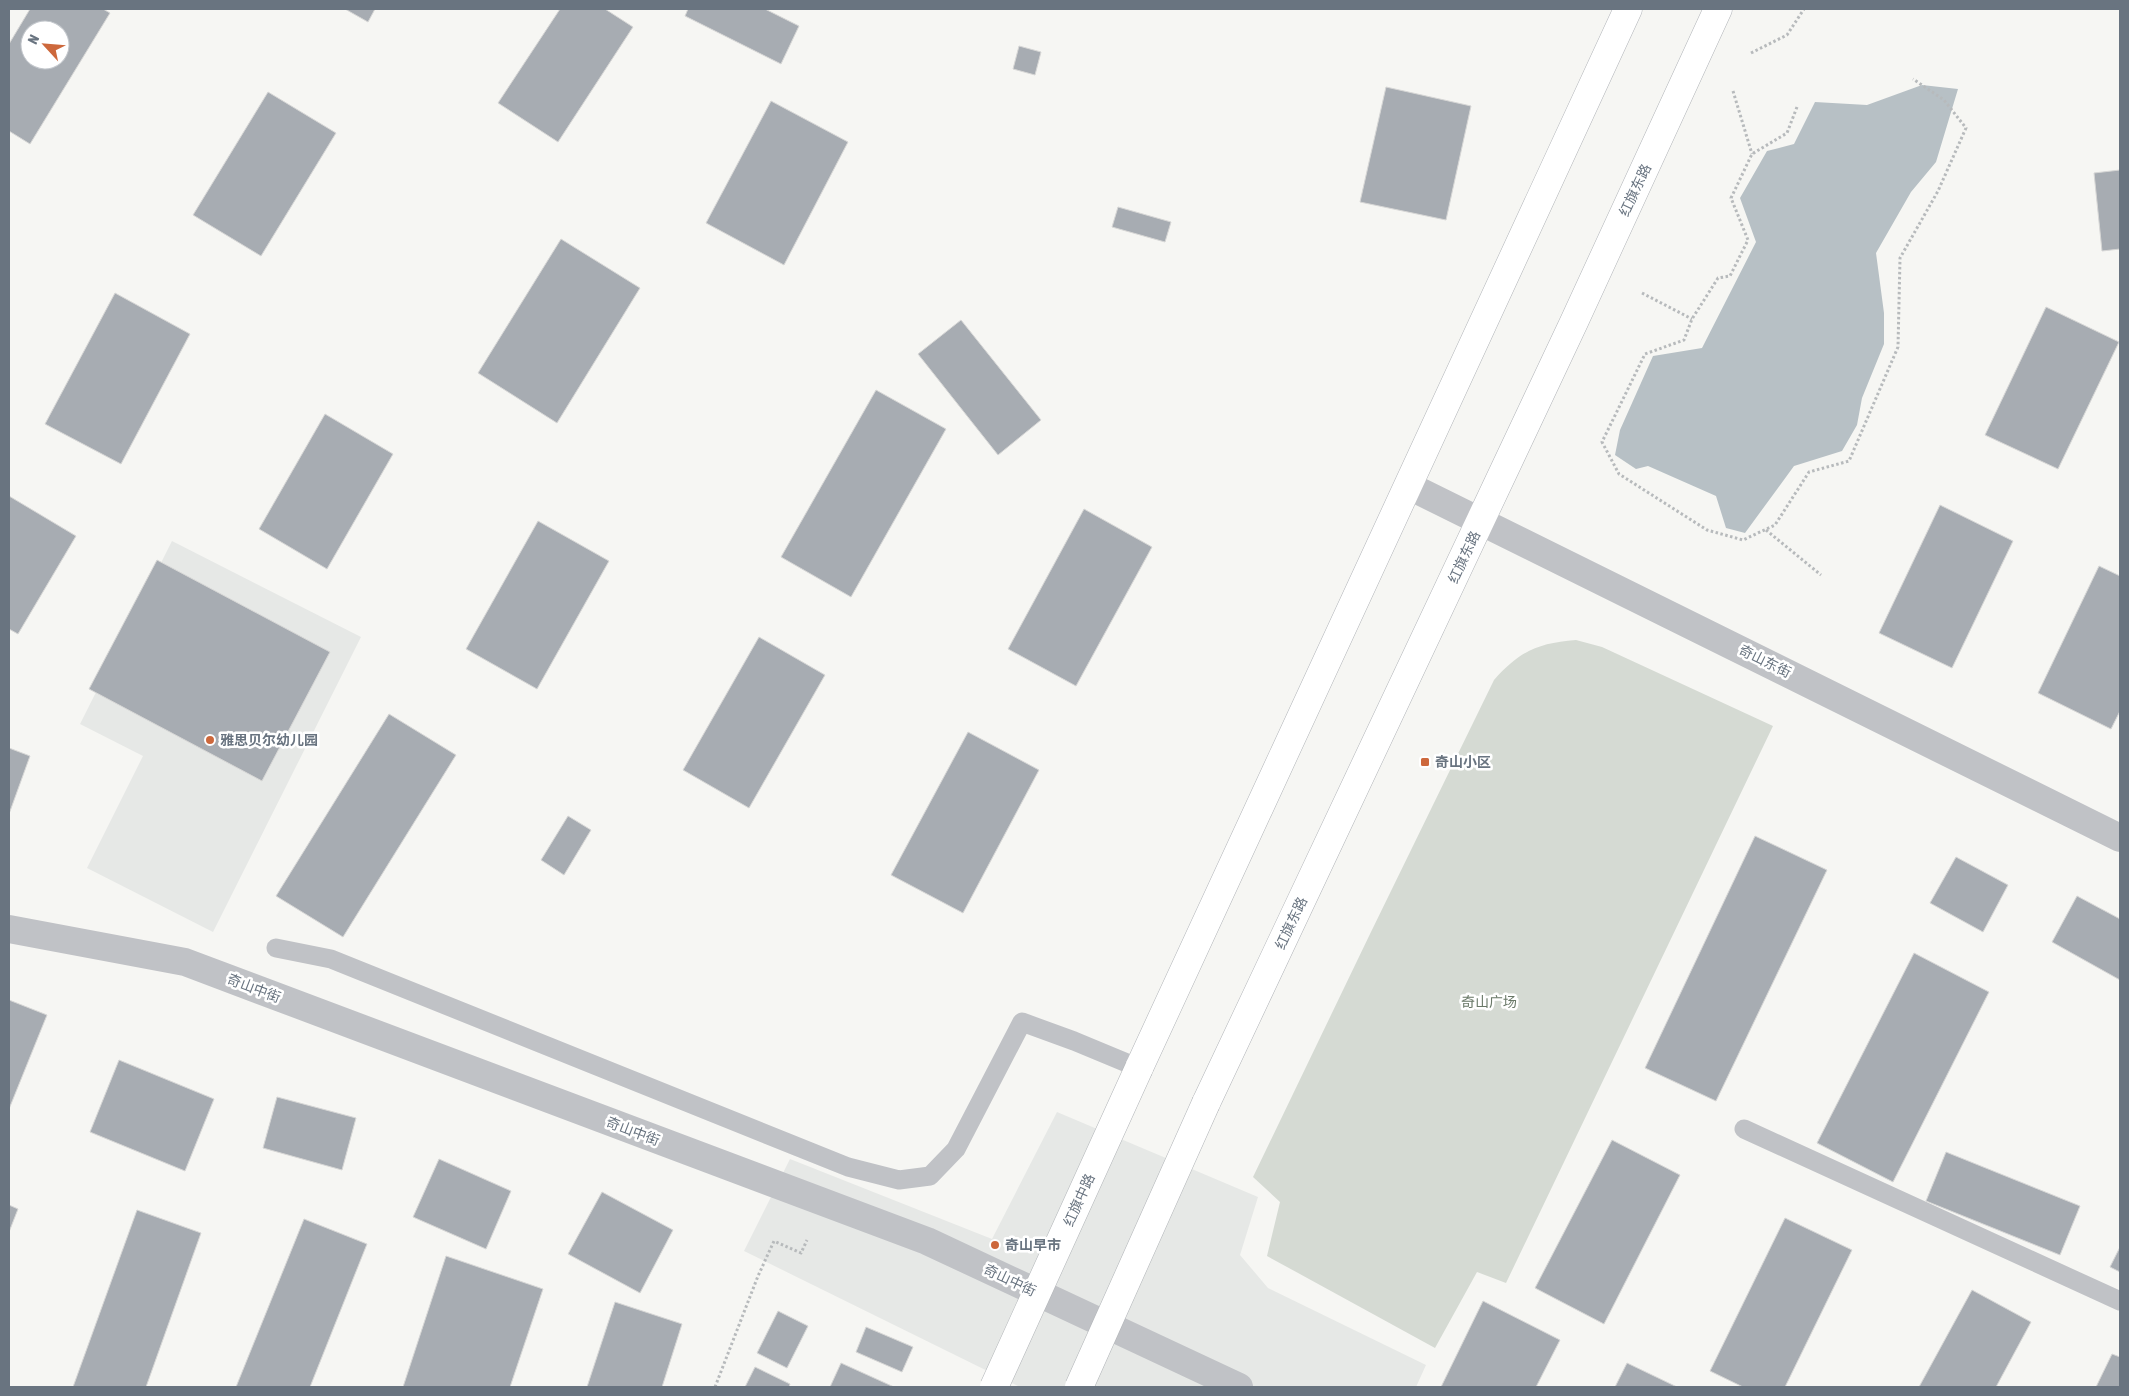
<svg xmlns="http://www.w3.org/2000/svg" width="2129" height="1396" viewBox="0 0 2129 1396" font-family="'Asap Condensed','Noto Sans SC',sans-serif">
  <style>
    .built { fill: #e6e8e6 }
    .green { fill: #d5dad3 }
    .water { fill: #b7c0c5 }
    .building { fill: #a7acb2; stroke: #d7d7d6; fill-rule: evenodd }
    .lines { fill: none; stroke-linecap: round; stroke-linejoin: round }
    .primary-casing { stroke: #b1b4b8; stroke-width: 29 }
    .path { stroke: #b7babc; stroke-width: 3; stroke-dasharray: 2.5 2.5; stroke-linecap: butt }
    .service { stroke: #c0c2c6; stroke-width: 19 }
    .minor { stroke: #c0c2c6; stroke-width: 28 }
    .primary { stroke: #fff; stroke-width: 28 }
    .primary-bridge-casing { stroke: #b1b4b8; stroke-width: 29; stroke-linecap: butt }
    .primary-bridge { stroke: #fff; stroke-width: 28 }
    .poi-dot { fill: #cd683c; stroke: #fff; stroke-width: 2 }
    .labels { text-anchor: middle; stroke-width: 5; stroke-linejoin: round; paint-order: stroke }
    .street-label { font-size: 14px; fill: #697480; stroke: #fff }
    .poi-label { font-size: 14px; font-weight: bold; fill: #697480; stroke: #fff; text-anchor: start }
    .park-label { font-size: 14px; fill: #697867; stroke: #fff }
  </style>
  <rect width="100%" height="100%" fill="#f6f6f3"/>
  <g class="built">
    <path d="M172,541L361,637L213,932L87,868L143,756L80,724Z"/>
    <path d="M1057,1112L1258,1197L1240,1255L1268,1288L1426,1365L1416,1387H1020L744,1251L790,1159L992,1239Z"/>
  </g>
  <path class="green" d="M1576,640L1602,647L1773,726L1506,1283L1477,1272L1435,1348L1267,1256L1280,1202L1253,1177L1370,934L1494,680C1520,651 1538,643 1576,640Z"/>
  <path class="water" d="M1922,85L1958,89L1936,162L1911,192L1876,253L1884,313V344L1862,398L1857,425L1842,451L1794,466L1745,533L1726,528L1716,496L1648,466L1636,469L1615,455L1620,430L1653,356L1702,348L1756,242L1740,198L1767,151L1794,144L1815,102L1867,105Z"/>
  <g class="building">
    <path d="M30,9H103L110,13L30,144L9,131V44ZM30,30H60V60H30Z"/>
    <path d="M345,9H375L368,22Z"/>
    <path d="M560,9H605L633,27L558,142L498,103Z"/>
    <path d="M688,9H765L799,26L781,64L685,16Z"/>
    <path d="M1019,46L1041,52L1035,75L1013,69Z"/>
    <path d="M1386,87L1471,106L1446,220L1360,202Z"/>
    <path d="M268,92L336,133L261,256L193,215Z"/>
    <path d="M771,101L848,142L784,265L706,223Z"/>
    <path d="M2120,170V249L2102,251L2094,173Z"/>
    <path d="M1118,207L1171,222L1165,242L1112,227Z"/>
    <path d="M561,239L640,288L557,423L478,373Z"/>
    <path d="M115,293L190,334L121,464L45,424Z"/>
    <path d="M2046,307L2119,342L2058,469L1985,435Z"/>
    <path d="M961,320L1041,420L998,455L918,354Z"/>
    <path d="M876,390L946,429L851,597L781,557Z"/>
    <path d="M325,414L393,454L327,569L259,529Z"/>
    <path d="M9,496L76,536L18,634L9,629Z"/>
    <path d="M1940,505L2013,541L1952,668L1879,633Z"/>
    <path d="M1084,509L1152,547L1076,686L1008,649Z"/>
    <path d="M538,521L609,561L537,689L466,649Z"/>
    <path d="M157,560L330,652L262,781L89,689Z"/>
    <path d="M2099,566L2120,576V711L2111,729L2038,693Z"/>
    <path d="M759,637L825,675L749,808L683,770Z"/>
    <path d="M389,714L456,755L343,937L276,896Z"/>
    <path d="M968,732L1039,770L963,913L891,875Z"/>
    <path d="M9,748L30,756L9,814Z"/>
    <path d="M568,816L591,830L564,875L541,860Z"/>
    <path d="M1755,836L1827,870L1716,1101L1645,1068Z"/>
    <path d="M1956,857L2008,885L1983,932L1930,903Z"/>
    <path d="M2077,896L2120,919V980L2052,942Z"/>
    <path d="M1914,953L1989,992L1893,1182L1817,1143Z"/>
    <path d="M9,1000L47,1015L9,1109Z"/>
    <path d="M119,1060L214,1099L185,1171L90,1132Z"/>
    <path d="M277,1097L356,1118L342,1170L263,1148Z"/>
    <path d="M1612,1140L1680,1175L1604,1324L1535,1288Z"/>
    <path d="M1946,1152L2080,1206L2060,1255L1926,1201Z"/>
    <path d="M439,1159L511,1191L486,1249L413,1217Z"/>
    <path d="M602,1192L673,1230L640,1293L568,1254Z"/>
    <path d="M9,1205L18,1209L9,1232Z"/>
    <path d="M137,1210L201,1233L146,1387H73Z"/>
    <path d="M1785,1218L1852,1250L1785,1387H1743L1710,1371Z"/>
    <path d="M304,1219L367,1244L310,1387H236Z"/>
    <path d="M2120,1247V1272L2110,1267Z"/>
    <path d="M446,1256L543,1289L510,1387H403Z"/>
    <path d="M1972,1290L2031,1322L1996,1387H1919Z"/>
    <path d="M1483,1301L1560,1340L1536,1387H1441Z"/>
    <path d="M615,1302L682,1324L662,1387H587Z"/>
    <path d="M778,1311L808,1326L787,1368L757,1353Z"/>
    <path d="M866,1327L913,1347L902,1372L856,1352Z"/>
    <path d="M2112,1354L2120,1357V1387H2096Z"/>
    <path d="M841,1363L894,1387H830Z"/>
    <path d="M1627,1363L1677,1387H1615Z"/>
    <path d="M755,1367L790,1384L789,1387H745Z"/>
  </g>
  <g class="lines">
    <defs>
      <g id="primary">
        <path d="M1139,1068L1628,9"/>
        <path d="M1206,1103L1574,322L1718,9"/>
      </g>
    </defs>
    <use href="#primary" class="primary-casing"/>
    <g class="path">
      <path d="M1751,53L1787,35L1804,9"/>
      <path d="M1733,91L1752,154"/>
      <path d="M1797,107L1787,133L1752,154L1731,198L1748,240L1730,276L1718,278L1692,319L1684,340L1645,354L1602,442L1619,474L1707,530L1743,540L1775,525L1809,472L1849,461L1898,347L1900,258L1938,191L1966,128L1944,100L1913,79"/>
      <path d="M1642,293L1692,319"/>
      <path d="M1766,530L1821,575"/>
      <path d="M715,1387L758,1276L774,1241L801,1253L807,1240"/>
    </g>
    <g class="service">
      <path d="M276,948L331,959L848,1167L899,1180L930,1176L956,1149L1022,1022L1074,1041L1139,1068"/>
      <path d="M1744,1129L2120,1301"/>
    </g>
    <g class="minor">
      <path d="M1409,486L2120,838"/>
      <path d="M9,929L185,962L927,1241L1239,1387"/>
    </g>
    <use href="#primary" class="primary"/>
    <defs>
      <g id="primary-bridge">
        <path d="M994,1387L1139,1068"/>
        <path d="M1079,1387L1206,1103"/>
      </g>
    </defs>
    <use href="#primary-bridge" class="primary-bridge-casing"/>
    <use href="#primary-bridge" class="primary-bridge"/>
  </g>
  <g class="poi-dot">
    <circle cx="210" cy="740" r="5"/>
    <rect x="1420" y="757" width="10" height="10" rx="2.5"/>
    <circle cx="995" cy="1245" r="5"/>
  </g>
  <g class="labels">
    <g class="street-label">
      <text transform="translate(1635 190) rotate(-65)" y="5">红旗东路</text>
      <text transform="translate(1464 557) rotate(-65)" y="5">红旗东路</text>
      <text transform="translate(1765 661) rotate(26)" y="5">奇山东街</text>
      <text transform="translate(1291 923) rotate(-65)" y="5">红旗东路</text>
      <text transform="translate(254 988) rotate(21)" y="5">奇山中街</text>
      <text transform="translate(633 1131) rotate(21)" y="5">奇山中街</text>
      <text transform="translate(1079 1200) rotate(-66)" y="5">红旗中路</text>
      <text transform="translate(1010 1280) rotate(25)" y="5">奇山中街</text>
    </g>
    <g class="poi-label">
      <text x="220" y="745">雅思贝尔幼儿园</text>
      <text x="1435" y="767">奇山小区</text>
      <text x="1005" y="1250">奇山早市</text>
    </g>
    <g class="park-label">
      <text x="1489" y="1007">奇山广场</text>
    </g>
  </g>
  <rect width="2129" height="1396" fill="none" stroke="#697480" stroke-width="20"/>
  <g transform="translate(45 45) rotate(296)"><circle r="24" fill="#ffffff" stroke="#c3c7cc"/>
  <path d="M0-4L9 19L0 12L-9 19Z" fill="#cd683c"/>
  <text y="-8" font-size="14" font-weight="bold" text-anchor="middle" fill="#697480">N</text>
  </g>
</svg>
